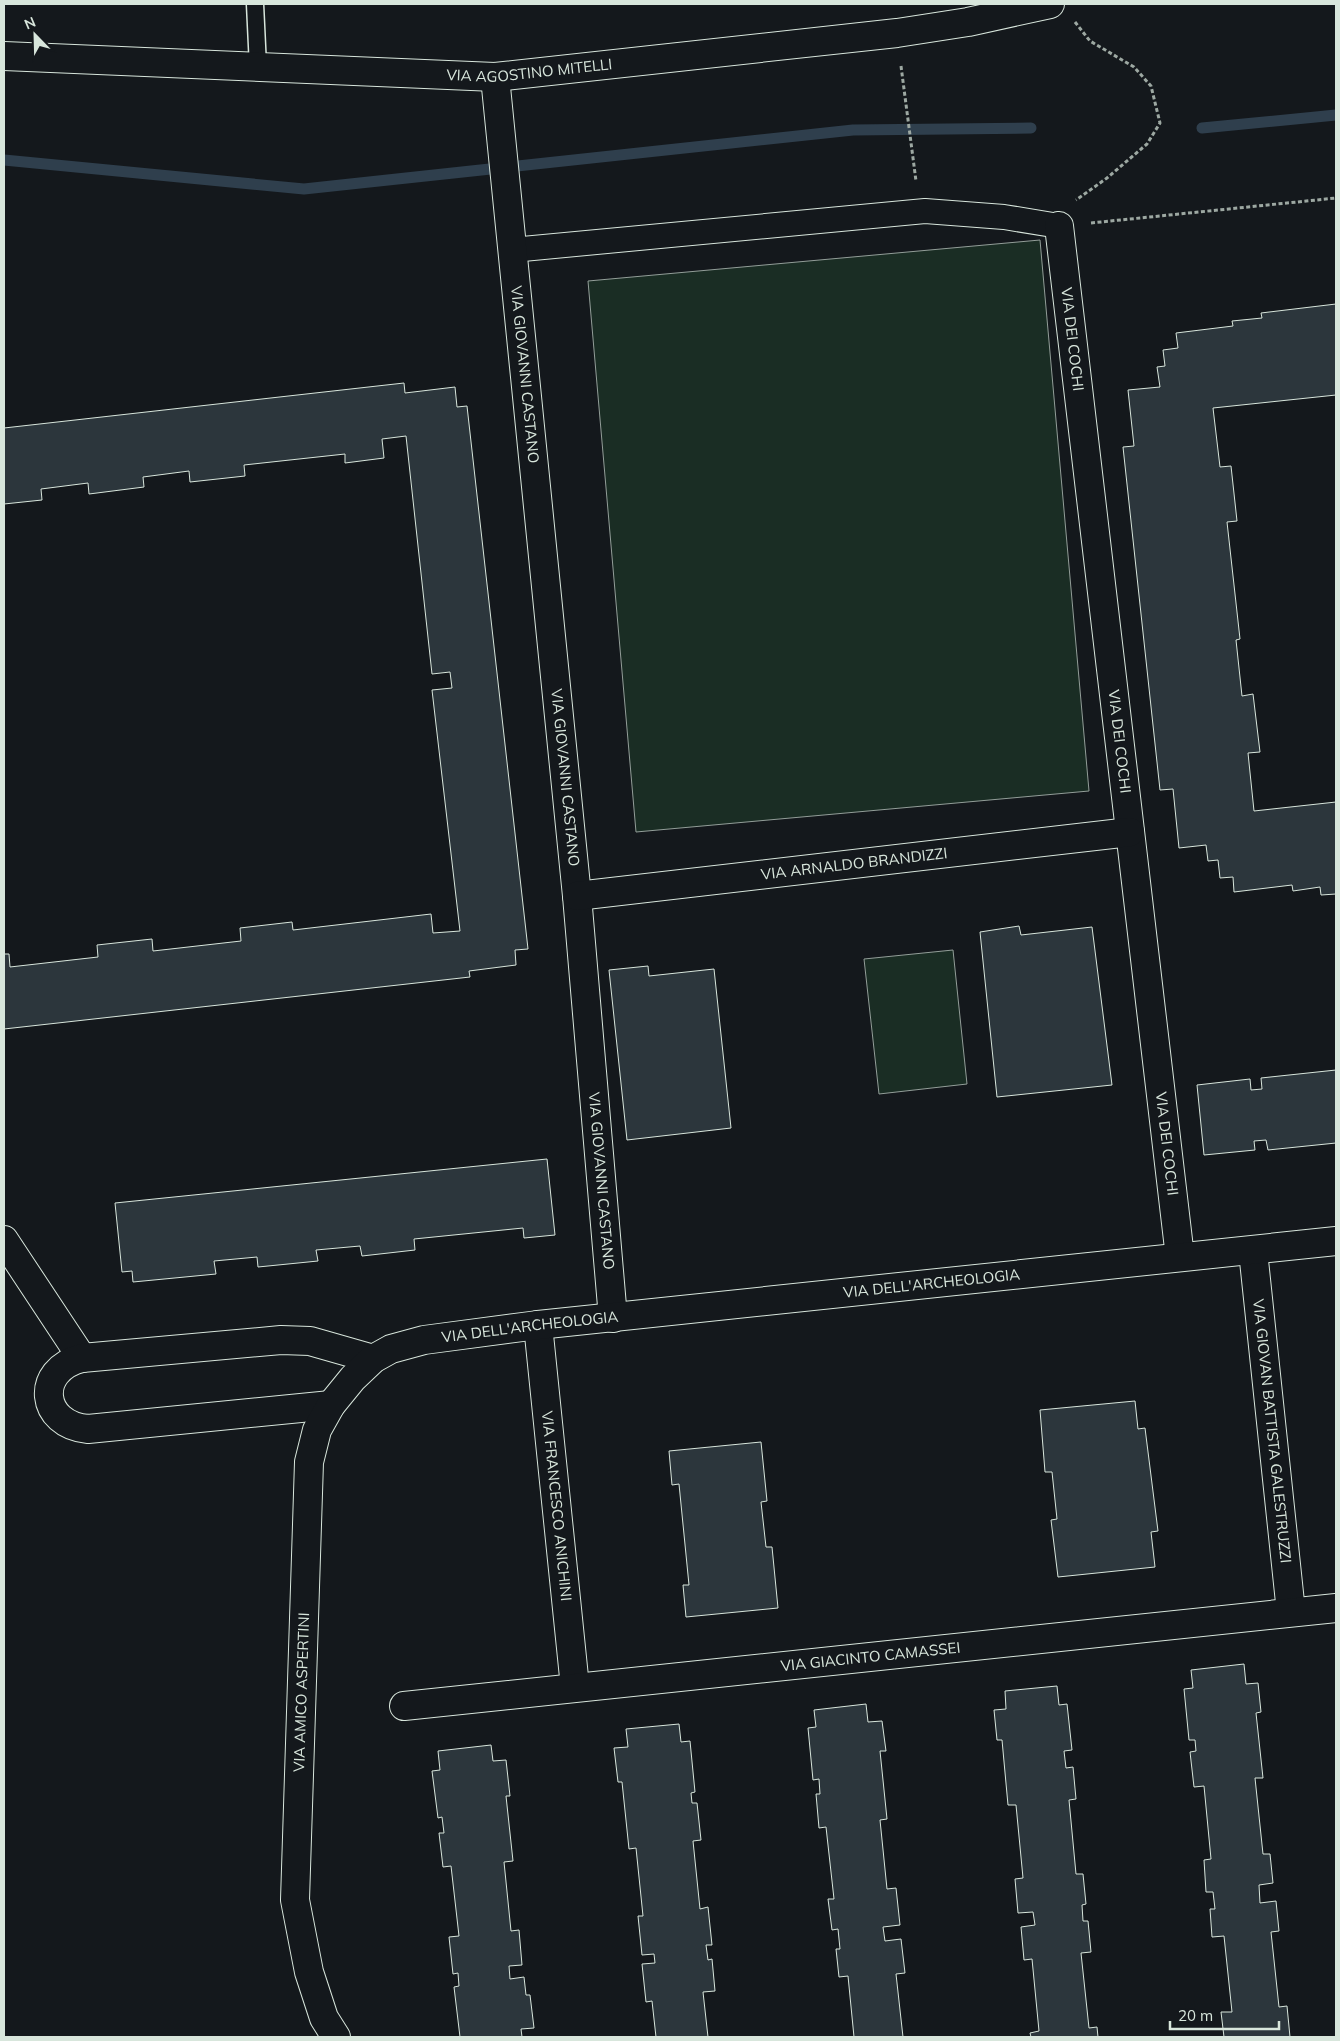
<svg xmlns="http://www.w3.org/2000/svg" width="1340" height="2041" viewBox="0 0 1340 2041" font-family="Mulish,sans-serif">
  <style>
    .green { fill: #1a2d24; stroke: #939e99 }
    .lines { fill: none; stroke-linecap: round; stroke-linejoin: round }
    .stream { stroke: #2f3f4d; stroke-width: 11 }
    .building { fill: #2c363c; stroke: #d8e6dc }
    .service-casing { stroke: #d8e6dc; stroke-width: 19 }
    .pedestrian-casing { stroke: #d8e6dc; stroke-width: 26 }
    .minor-casing { stroke: #d8e6dc; stroke-width: 30 }
    .path { stroke: #9da8a2; stroke-width: 3; stroke-dasharray: 4 2.5; stroke-linecap: butt }
    .service { stroke: #14181c; stroke-width: 16 }
    .pedestrian { stroke: #14181c; stroke-width: 24 }
    .minor { stroke: #14181c; stroke-width: 28 }
    .labels { text-anchor: middle; stroke-width: 4; stroke-linejoin: round; paint-order: stroke }
    .street-label { font-size: 15px; fill: #d8e6dc; stroke: #14181c }
  </style>
  <rect width="100%" height="100%" fill="#14181c"/>
  <g class="green">
    <path d="M1040,240L1089,791L636,832L588,281Z"/>
    <path d="M953,950L967,1084L879,1094L864,959Z"/>
  </g>
  <g class="lines">
    <g class="stream">
      <path d="M1202,128L1336,115"/>
      <path d="M4,160L304,189L853,130L1031,128"/>
    </g>
  </g>
  <g class="building">
    <path d="M1336,304V395L1213,408L1220,467L1231,466L1237,521L1227,522L1240,639L1236,640L1242,696L1253,694L1260,752L1248,753L1254,811L1336,802V894L1321,895L1320,887L1293,891L1292,885L1234,892L1233,877L1220,878L1218,860L1208,861L1206,845L1179,848L1173,789L1160,790L1123,447L1134,446L1128,390L1160,387L1157,367L1165,366L1163,350L1178,348L1176,333L1233,326L1232,321L1262,318L1261,313Z"/>
    <path d="M404,383L405,393L455,387L457,407L467,406L528,949L515,950L516,965L469,971L470,977L4,1029V954H9L10,967L98,957L97,945L152,939L153,951L241,941L240,928L292,922L293,930L431,914L433,933L460,931L432,690L452,688L450,672L432,674L406,436L382,439L384,458L345,463V454L244,465L245,476L190,482L189,471L143,477L144,487L89,494L88,483L41,489L42,500L4,504V428Z"/>
    <path d="M1019,926L1021,935L1092,927L1112,1085L997,1097L980,932Z"/>
    <path d="M648,966L649,976L714,969L731,1128L627,1140L609,970Z"/>
    <path d="M1336,1070V1143L1268,1150L1266,1140L1254,1141L1255,1150L1204,1155L1197,1085L1250,1079L1251,1090L1262,1089L1261,1078Z"/>
    <path d="M547,1159L555,1235L524,1238L523,1228L414,1239L415,1250L362,1256L360,1246L316,1250L318,1261L258,1267L257,1257L214,1261L216,1274L133,1282L132,1271L122,1272L115,1203Z"/>
    <path d="M1135,1401L1138,1429L1145,1428L1158,1531L1151,1532L1155,1567L1058,1577L1051,1520L1057,1519L1052,1472H1045L1040,1410Z"/>
    <path d="M761,1442L767,1501L761,1502L766,1547H772L778,1608L686,1617L683,1585H689L679,1484L672,1485L669,1451Z"/>
    <path d="M1244,1664L1246,1684L1258,1683L1261,1712L1256,1713L1263,1778H1255L1263,1854H1270L1273,1883L1259,1885L1260,1903L1276,1901L1279,1931L1271,1932L1279,2007L1287,2006L1290,2037H1224L1221,2012H1232L1224,1936L1212,1937L1210,1909H1215L1213,1892H1206L1204,1860L1211,1859L1204,1786L1194,1787L1190,1752L1196,1751L1195,1740H1189L1184,1689L1193,1688L1191,1670Z"/>
    <path d="M1057,1686L1059,1705L1067,1704L1072,1750L1064,1751L1066,1768L1073,1767L1076,1799L1069,1800L1076,1874H1083L1086,1904L1082,1905L1083,1921H1088L1091,1952L1081,1953L1089,2028L1097,2027L1098,2037H1031L1030,2033L1039,2031L1032,1959L1024,1960L1021,1927L1035,1925L1033,1912L1018,1913L1015,1879L1023,1878L1016,1805H1008L1002,1740H997L994,1710L1006,1709L1005,1691Z"/>
    <path d="M866,1704L868,1722L882,1721L886,1751H880L887,1819L880,1820L887,1889L896,1888L900,1925L883,1927L885,1941L901,1939L905,1973L896,1974L903,2037H854L848,1976L839,1977L836,1949H840L838,1929L832,1930L828,1899H834L826,1827L819,1828L816,1794H820L819,1779L813,1780L808,1728L816,1727L814,1710Z"/>
    <path d="M679,1724L681,1742L690,1741L695,1792L691,1793L692,1803H697L701,1840L693,1841L700,1909L708,1907L712,1945H706L708,1960L712,1959L715,1991L703,1992L708,2037H656L652,2001L646,2002L642,1964L655,1963L654,1954L642,1955L638,1916H643L636,1848L629,1849L622,1782H618L614,1748L628,1747L626,1729Z"/>
    <path d="M491,1745L493,1761L506,1760L510,1796H506L513,1861L504,1862L511,1931L519,1930L522,1965L509,1966L510,1979L524,1977L526,1995H530L534,2028L521,2029L522,2037H460L454,1987L459,1986L458,1973L453,1974L449,1937L459,1936L451,1866L443,1867L439,1833H444L442,1817L438,1818L432,1771L440,1770L438,1751Z"/>
  </g>
  <g class="lines">
    <defs>
      <path id="service" d="M255,4L258,67"/>
      <path id="pedestrian" d="M512,250L925,211L1004,217L1059,226"/>
      <g id="minor">
        <path id="s1" d="M4,56L495,77L897,33L968,22L1050,4"/>
        <path id="s2" d="M495,77L577,896L613,1318"/>
        <path id="s3" d="M1059,226L1180,1257"/>
        <path id="s4" d="M577,896L1130,832"/>
        <path d="M4,1240L82,1358"/>
        <path id="s5" d="M1253,1251L1291,1612"/>
        <path id="s6" d="M538,1325L575,1687"/>
        <path d="M331,1405L88,1429C40,1425 34,1370 82,1358L281,1340L310,1341L373,1359"/>
        <path id="s7" d="M404,1706L1336,1608"/>
        <path id="s8" d="M336,2037L324,2018L309,1972L295,1900L309,1462L317,1430L331,1405L353,1378L373,1359L391,1349L424,1340L538,1325L1336,1241"/>
      </g>
    </defs>
    <use href="#service" class="service-casing"/>
    <use href="#pedestrian" class="pedestrian-casing"/>
    <use href="#minor" class="minor-casing"/>
    <g class="path">
      <path d="M1075,22L1090,41L1134,67L1151,86L1160,123L1147,144L1107,178L1076,200"/>
      <path d="M901,66L916,181"/>
      <path d="M1091,223L1336,198"/>
    </g>
    <use href="#service" class="service"/>
    <use href="#pedestrian" class="pedestrian"/>
    <use href="#minor" class="minor"/>
  </g>
  <g class="labels">
    <g class="street-label">
      <text dy="5" stroke="none"><textPath href="#s1" startOffset="526">VIA AGOSTINO MITELLI</textPath></text>
      <text dy="5" stroke="none"><textPath href="#s3" startOffset="114">VIA DEI COCHI</textPath></text>
      <text dy="5" stroke="none"><textPath href="#s2" startOffset="299">VIA GIOVANNI CASTANO</textPath></text>
      <text dy="5" stroke="none"><textPath href="#s3" startOffset="519">VIA DEI COCHI</textPath></text>
      <text dy="5" stroke="none"><textPath href="#s2" startOffset="704">VIA GIOVANNI CASTANO</textPath></text>
      <text dy="5" stroke="none"><textPath href="#s4" startOffset="279">VIA ARNALDO BRANDIZZI</textPath></text>
      <text dy="5" stroke="none"><textPath href="#s3" startOffset="924">VIA DEI COCHI</textPath></text>
      <text dy="5" stroke="none"><textPath href="#s2" startOffset="1109">VIA GIOVANNI CASTANO</textPath></text>
      <text dy="5" stroke="none"><textPath href="#s8" startOffset="1272">VIA DELL'ARCHEOLOGIA</textPath></text>
      <text dy="5" stroke="none"><textPath href="#s8" startOffset="868">VIA DELL'ARCHEOLOGIA</textPath></text>
      <text dy="5" stroke="none"><textPath href="#s5" startOffset="181">VIA GIOVAN BATTISTA GALESTRUZZI</textPath></text>
      <text dy="5" stroke="none"><textPath href="#s6" startOffset="182">VIA FRANCESCO ANICHINI</textPath></text>
      <text dy="5" stroke="none"><textPath href="#s7" startOffset="469">VIA GIACINTO CAMASSEI</textPath></text>
      <text dy="5" stroke="none"><textPath href="#s8" startOffset="352">VIA AMICO ASPERTINI</textPath></text>
    </g>
  </g>
  <rect width="1340" height="2041" fill="none" stroke="#d8e6dc" stroke-width="10"/>
  <g transform="translate(35 35) rotate(337)" stroke="#14181c" stroke-width="4" paint-order="stroke">
  <path d="M0-4L9 19L0 12L-9 19Z" fill="#d8e6dc"/>
  <text y="-8" font-size="14" font-weight="bold" text-anchor="middle" fill="#d8e6dc">N</text>
  </g>
  <path d="M1170 2021v8h109v-8" fill="none" stroke="#d8e6dc" stroke-width="2.5"/>
  <text x="1178" y="2021" font-size="15" fill="#d8e6dc" stroke="#14181c" stroke-width="4" paint-order="stroke">20 m</text>
</svg>
